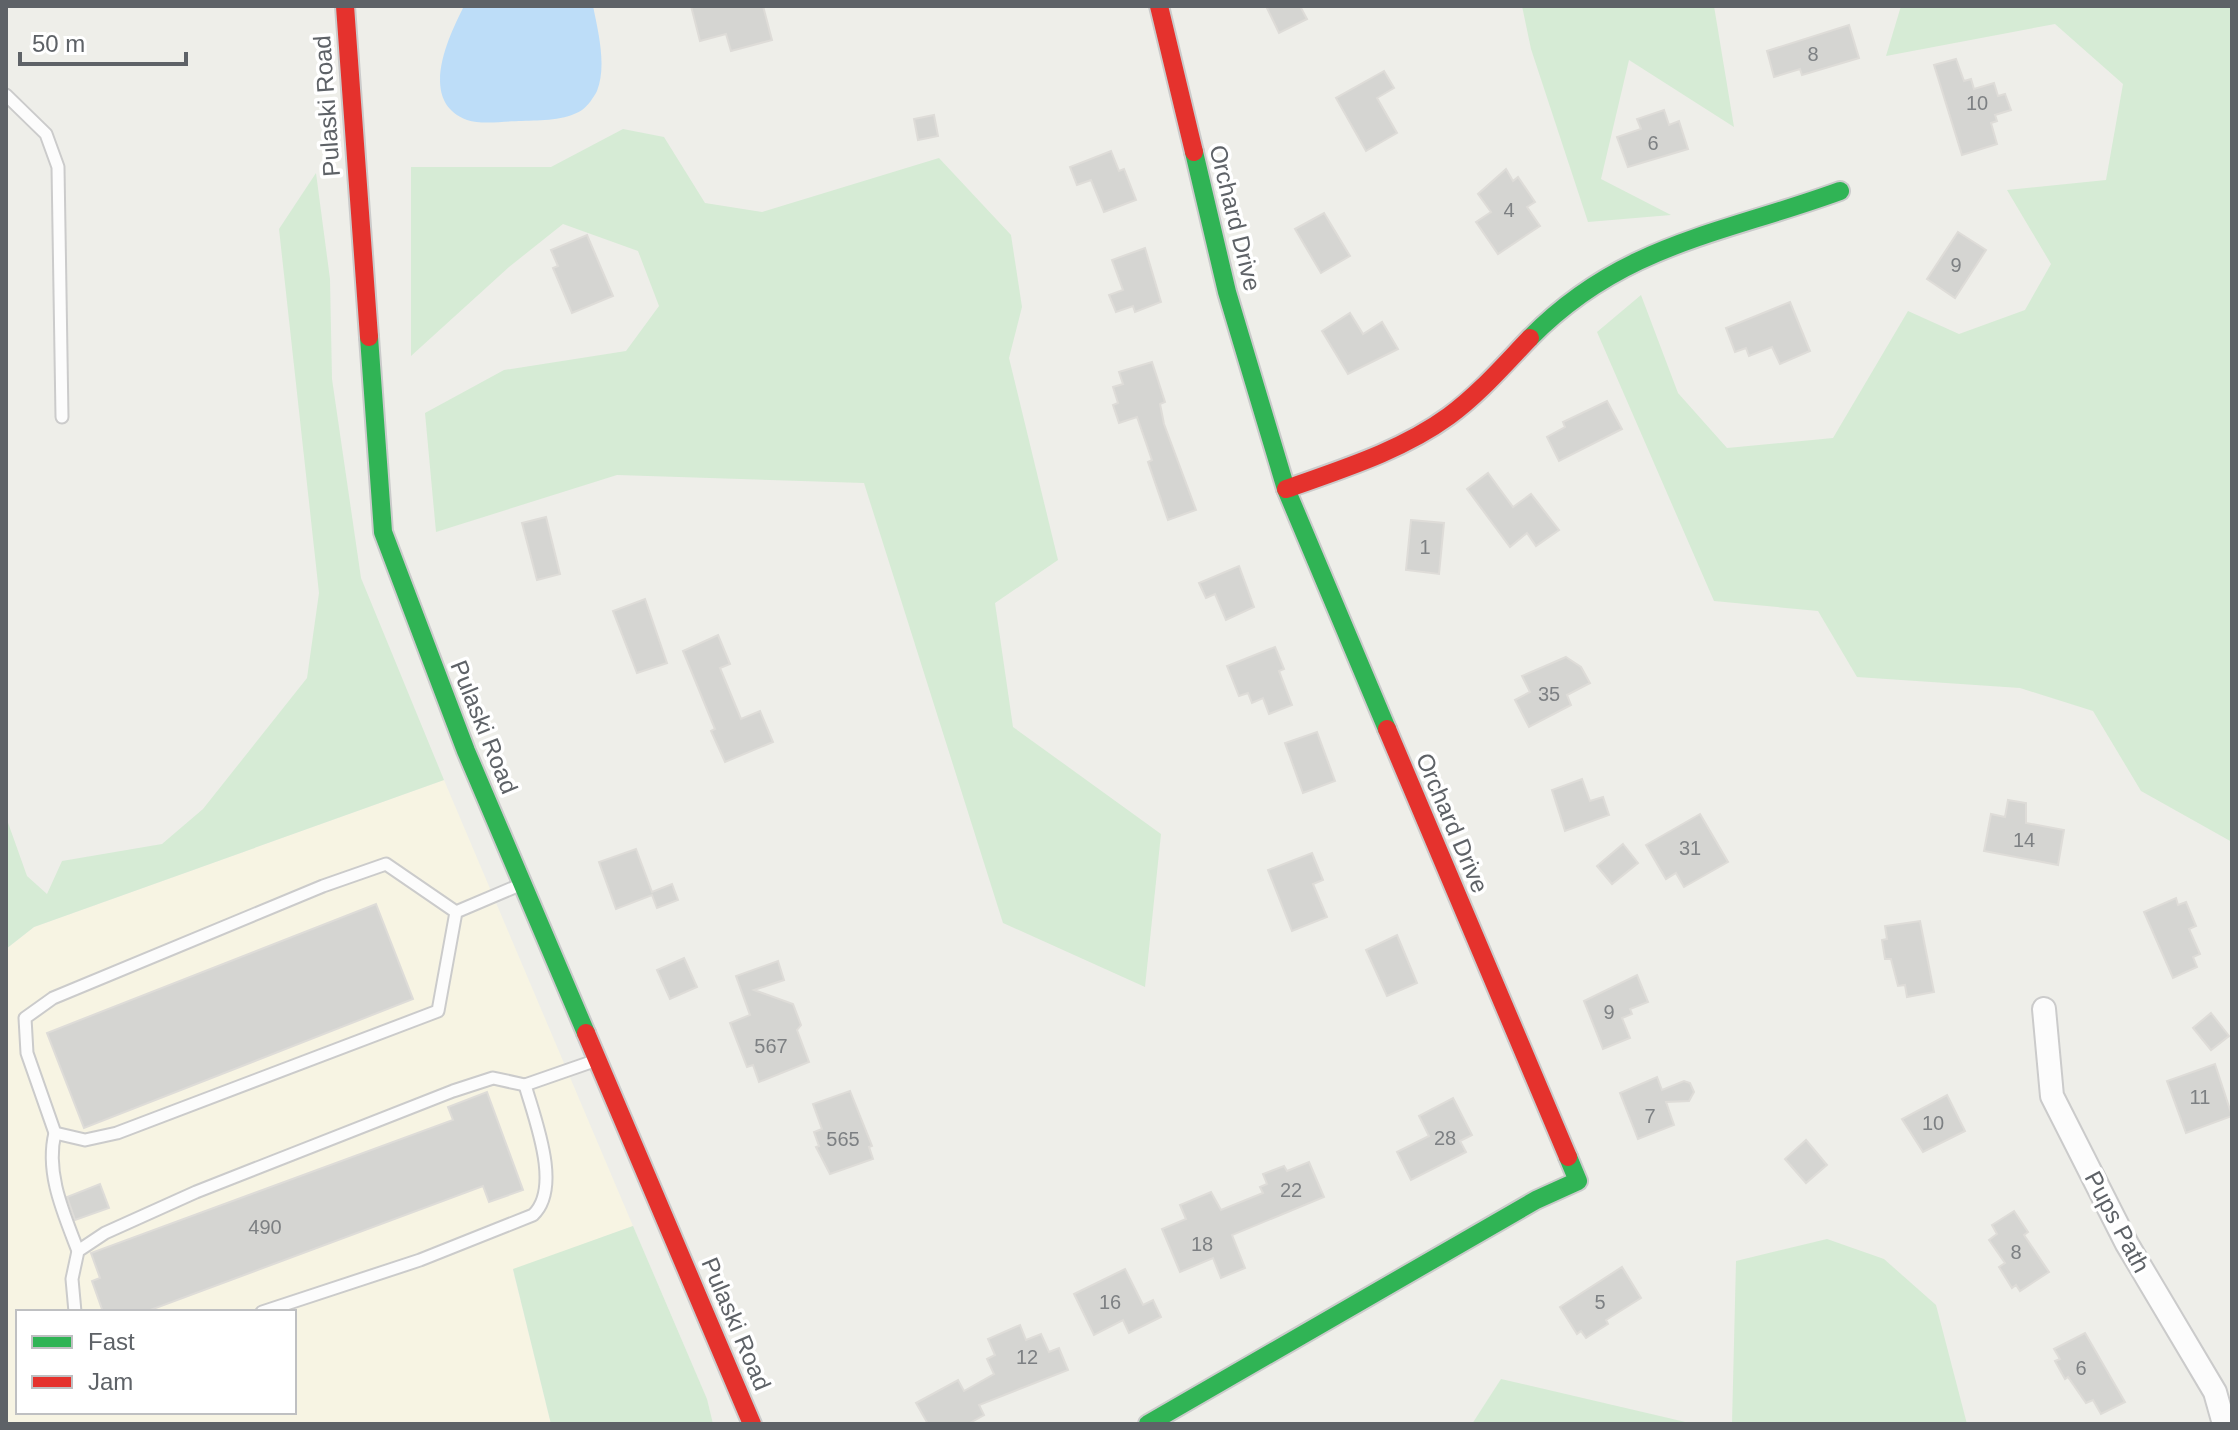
<svg xmlns="http://www.w3.org/2000/svg" width="2238" height="1430" viewBox="0 0 2238 1430" font-family="Arial,sans-serif">
  <style>
    .commercial { fill: #f7f4e3; fill-rule: evenodd }
    .green { fill: #d6ebd5 }
    .water { fill: #bdddf8 }
    .building { fill: #d5d5d2; stroke: #dedcd8; stroke-width: 2 }
    .lines { fill: none; stroke-linecap: round; stroke-linejoin: round }
    .lane-casing { stroke: #cbcbcb; stroke-width: 15 }
    .street-casing { stroke: #cbcbcb; stroke-width: 26 }
    .fast-casing { stroke: #cbcbcb; stroke-width: 22 }
    .jam-casing { stroke: #cbcbcb; stroke-width: 22 }
    .lane { stroke: #fcfcfc; stroke-width: 11 }
    .street { stroke: #fcfcfc; stroke-width: 22 }
    .fast { stroke: #30b455; stroke-width: 18 }
    .jam { stroke: #e5322d; stroke-width: 18 }
    .labels { text-anchor: middle; stroke-width: 7; stroke-linejoin: round; paint-order: stroke }
    .number-label { font-size: 20px; fill: #7d8083 }
    .street-label { font-size: 24px; fill: #5e6267; stroke: #fff }
  </style>
  <rect width="100%" height="100%" fill="#eeeee9"/>
  <path class="commercial" d="M444,780L633,1226L513,1270L551,1424H6V949L34,927ZM18,1312H294V1412H18Z"/>
  <g class="green">
    <path d="M1522,6H1714L1734,127L1629,60L1601,179L1671,215L1588,222L1531,49Z"/>
    <path d="M1901,6H2232V842L2141,791L2093,711L2020,688L1857,677L1818,611L1714,601L1597,332L1641,295L1678,393L1727,448L1833,438L1908,311L1959,334L2025,310L2051,264L2007,190L2106,180L2123,84L2055,24L1886,56Z"/>
    <path d="M623,129L664,137L705,203L762,212L939,158L1011,235L1022,307L1009,358L1058,560L995,603L1013,727L1161,834L1145,987L1003,923L864,483L617,475L436,532L425,413L504,370L626,351L659,306L638,251L563,224L509,267L411,356V167H551Z"/>
    <path d="M316,173L330,279L332,379L361,578L444,780L34,927L6,949V817L27,876L47,894L62,861L162,844L203,809L307,678L319,593L279,229Z"/>
    <path d="M633,1226L707,1399L713,1424H551L513,1269Z"/>
    <path d="M1827,1239L1884,1259L1936,1305L1967,1424H1732L1736,1261Z"/>
    <path d="M1501,1379L1694,1424H1472Z"/>
  </g>
  <path class="water" d="M464,6H593C598,31 607,66 597,91C594,97 587,107 582,110C565,121 541,120 522,121C506,121 482,125 467,120C417,101 449,36 464,6Z"/>
  <g class="building">
    <path d="M691,6H763L772,40L731,51L726,34L700,41Z"/>
    <path d="M1266,6H1300L1307,19L1279,33Z"/>
    <path d="M1849,25L1859,58L1802,75L1800,69L1774,77L1767,51Z"/>
    <path d="M1956,59L1964,81L1971,79L1974,89L1994,83L1998,96L2005,94L2011,110L1995,115L1997,121L1991,123L1997,144L1962,155L1934,65Z"/>
    <path d="M1384,71L1394,88L1377,98L1397,133L1366,151L1336,98Z"/>
    <path d="M1664,110L1669,125L1679,121L1688,149L1628,167L1617,137L1641,129L1637,119Z"/>
    <path d="M934,115L938,136L918,140L914,119Z"/>
    <path d="M1111,151L1119,171L1124,169L1136,200L1104,212L1091,180L1077,185L1070,167Z"/>
    <path d="M1506,169L1513,181L1518,177L1535,202L1527,207L1540,226L1498,254L1476,222L1491,212L1478,194Z"/>
    <path d="M1324,213L1350,256L1321,273L1295,229Z"/>
    <path d="M1958,232L1986,250L1955,298L1927,279Z"/>
    <path d="M587,235L613,296L572,313L553,268L558,266L551,250Z"/>
    <path d="M1145,248L1161,302L1135,312L1133,306L1116,312L1109,295L1123,290L1112,260Z"/>
    <path d="M1790,302L1810,351L1780,364L1772,347L1749,356L1746,348L1735,352L1726,328Z"/>
    <path d="M1350,313L1363,334L1382,322L1398,349L1348,374L1322,331Z"/>
    <path d="M1152,362L1165,402L1160,404L1164,424L1196,510L1168,520L1148,462L1152,460L1137,417L1119,423L1113,405L1118,403L1113,387L1123,384L1119,372Z"/>
    <path d="M1607,401L1622,429L1559,461L1547,437L1565,427L1563,422Z"/>
    <path d="M1488,473L1513,507L1531,494L1559,530L1536,546L1527,533L1510,547L1467,489Z"/>
    <path d="M546,517L560,574L537,580L522,523Z"/>
    <path d="M1411,520L1444,523L1439,574L1406,570Z"/>
    <path d="M1239,566L1254,607L1226,620L1215,594L1206,598L1199,583Z"/>
    <path d="M645,599L667,663L637,673L613,611Z"/>
    <path d="M718,635L730,664L720,668L741,719L760,711L773,742L725,762L711,731L715,729L683,651Z"/>
    <path d="M1275,647L1284,669L1279,671L1292,705L1269,714L1263,698L1252,703L1248,693L1239,696L1227,666Z"/>
    <path d="M1566,657L1581,667L1590,683L1567,695L1571,705L1529,727L1515,700L1530,692L1522,676Z"/>
    <path d="M1317,732L1335,781L1303,793L1285,743Z"/>
    <path d="M1582,779L1590,801L1603,797L1609,815L1565,831L1552,790Z"/>
    <path d="M2008,800L2026,803V823L2064,830L2058,865L1984,851L1991,814L2005,817Z"/>
    <path d="M1700,814L1728,862L1684,887L1676,873L1666,879L1646,845Z"/>
    <path d="M1623,844L1638,863L1612,884L1597,866Z"/>
    <path d="M636,849L652,892L672,884L678,900L657,908L652,895L616,909L599,862Z"/>
    <path d="M1312,853L1323,880L1313,884L1327,917L1292,931L1268,870Z"/>
    <path d="M2176,898L2178,905L2186,902L2196,926L2189,929L2200,954L2193,957L2197,967L2173,978L2144,912Z"/>
    <path d="M376,904L413,999L84,1128L47,1033Z"/>
    <path d="M1920,921L1934,992L1907,997L1905,985L1898,986L1891,959H1885L1882,940L1887,939L1885,926Z"/>
    <path d="M1397,935L1417,983L1387,996L1366,950Z"/>
    <path d="M684,958L697,987L670,999L657,970Z"/>
    <path d="M778,961L784,980L754,990L793,1004L801,1025L797,1030L809,1062L759,1082L753,1065L747,1067L730,1023L750,1015L736,976Z"/>
    <path d="M1637,975L1648,1002L1630,1009L1632,1014L1622,1018L1630,1038L1603,1049L1584,1001Z"/>
    <path d="M2211,1013L2229,1036L2211,1050L2193,1028Z"/>
    <path d="M2215,1064L2232,1116L2186,1133L2167,1081Z"/>
    <path d="M1657,1077L1662,1090L1684,1081L1690,1083L1694,1092L1689,1101L1666,1102L1674,1125L1638,1139L1620,1093Z"/>
    <path d="M850,1091L872,1146L869,1147L873,1159L830,1174L816,1147L819,1146L814,1132L822,1129L813,1104Z"/>
    <path d="M487,1092L523,1190L489,1202L483,1186L145,1312H103L92,1281L100,1278L91,1253L453,1120L448,1107Z"/>
    <path d="M1947,1095L1965,1131L1923,1152L1902,1119Z"/>
    <path d="M1453,1098L1472,1135L1460,1141L1466,1152L1411,1180L1397,1152L1429,1136L1419,1116Z"/>
    <path d="M1806,1140L1827,1165L1806,1183L1785,1159Z"/>
    <path d="M1309,1162L1324,1197L1232,1235L1245,1268L1221,1278L1213,1258L1180,1272L1162,1229L1186,1219L1180,1205L1211,1192L1221,1210L1263,1193L1260,1187L1267,1184L1263,1174L1284,1166L1287,1171Z"/>
    <path d="M100,1184L109,1208L75,1220L67,1197Z"/>
    <path d="M2014,1211L2028,1232L2024,1235L2049,1272L2020,1291L2016,1285L2012,1288L1999,1267L2005,1263L1989,1240L1997,1234L1992,1225Z"/>
    <path d="M1622,1267L1641,1298L1606,1320L1608,1324L1586,1338L1581,1331L1577,1334L1560,1307Z"/>
    <path d="M1125,1269L1143,1305L1153,1300L1161,1317L1129,1333L1123,1320L1094,1335L1074,1294Z"/>
    <path d="M1020,1325L1026,1340L1041,1334L1049,1352L1059,1348L1068,1370L979,1405L984,1415L968,1424H928L916,1403L958,1380L964,1391L994,1374L987,1359L995,1355L988,1339Z"/>
    <path d="M2085,1333L2125,1402L2101,1414L2093,1400L2086,1403L2068,1377L2065,1379L2055,1361L2060,1359L2054,1349Z"/>
  </g>
  <g class="lines">
    <defs>
      <g id="lane">
        <path d="M6,95L46,134L58,167L62,417"/>
        <path d="M456,912L438,1011L117,1133L85,1140L55,1133L27,1053L25,1018L53,998L323,886L386,864L456,912L522,884"/>
        <path d="M55,1133C45,1173 64,1214 78,1251"/>
        <path d="M75,1312L72,1279L78,1251L105,1233L196,1192L453,1091L493,1078L525,1085L594,1061"/>
        <path d="M262,1312L420,1260L533,1215C562,1188 535,1120 525,1085"/>
      </g>
      <path id="street" d="M2044,1009L2052,1096L2127,1244L2215,1392L2224,1424"/>
      <g id="fast">
        <path d="M1194,152L1227,292L1286,489L1387,729"/>
        <path d="M369,337L383,532L466,751L586,1033"/>
        <path d="M1530,338C1622,244 1722,234 1840,191"/>
        <path d="M1148,1424L1536,1200L1578,1181L1568,1157"/>
      </g>
      <g id="jam">
        <path d="M345,6L369,337"/>
        <path d="M1159,6L1194,152"/>
        <path d="M1286,489C1342,469 1401,451 1449,416C1479,394 1504,365 1530,338"/>
        <path d="M1387,729L1568,1157"/>
        <path d="M586,1033L752,1424"/>
      </g>
    </defs>
    <use href="#lane" class="lane-casing"/>
    <use href="#street" class="street-casing"/>
    <use href="#fast" class="fast-casing"/>
    <use href="#jam" class="jam-casing"/>
    <use href="#lane" class="lane"/>
    <use href="#street" class="street"/>
    <use href="#fast" class="fast"/>
    <use href="#jam" class="jam"/>
  </g>
  <g class="labels">
    <g class="number-label">
      <text x="1813" y="61">8</text>
      <text x="1977" y="110">10</text>
      <text x="1653" y="150">6</text>
      <text x="1509" y="217">4</text>
      <text x="1956" y="272">9</text>
      <text x="1425" y="554">1</text>
      <text x="1549" y="701">35</text>
      <text x="2024" y="847">14</text>
      <text x="1690" y="855">31</text>
      <text x="1609" y="1019">9</text>
      <text x="771" y="1053">567</text>
      <text x="2200" y="1104">11</text>
      <text x="1650" y="1123">7</text>
      <text x="1933" y="1130">10</text>
      <text x="1445" y="1145">28</text>
      <text x="843" y="1146">565</text>
      <text x="1291" y="1197">22</text>
      <text x="265" y="1234">490</text>
      <text x="1202" y="1251">18</text>
      <text x="2016" y="1259">8</text>
      <text x="1110" y="1309">16</text>
      <text x="1600" y="1309">5</text>
      <text x="1027" y="1364">12</text>
      <text x="2081" y="1375">6</text>
    </g>
    <g class="street-label">
      <text transform="translate(327 106) rotate(-94)" y="8">Pulaski Road</text>
      <text transform="translate(1235 218) rotate(76)" y="8">Orchard Drive</text>
      <text transform="translate(484 727) rotate(68)" y="8">Pulaski Road</text>
      <text transform="translate(1452 823) rotate(67)" y="8">Orchard Drive</text>
      <text transform="translate(2117 1222) rotate(62)" y="8">Pups Path</text>
      <text transform="translate(736 1324) rotate(67)" y="8">Pulaski Road</text>
    </g>
  </g>
  <rect width="2238" height="1430" fill="none" stroke="#5e6267" stroke-width="16"/>
  <rect x="16" y="1310" width="280" height="104" fill="#ffffff" stroke="#bfc0c2" stroke-width="2"/>
  <rect x="32" y="1336" width="40" height="12" fill="#30b455" stroke="#bfc0c2" stroke-width="2"/>
  <text x="88" y="1350" font-size="24" fill="#5e6267">Fast</text>
  <rect x="32" y="1376" width="40" height="12" fill="#e5322d" stroke="#bfc0c2" stroke-width="2"/>
  <text x="88" y="1390" font-size="24" fill="#5e6267">Jam</text>
  <path d="M20 52v12h166v-12" fill="none" stroke="#5e6267" stroke-width="4"/>
  <text x="32" y="52" font-size="24" fill="#5e6267" stroke="#ffffff" stroke-width="6" paint-order="stroke">50 m</text>
</svg>
